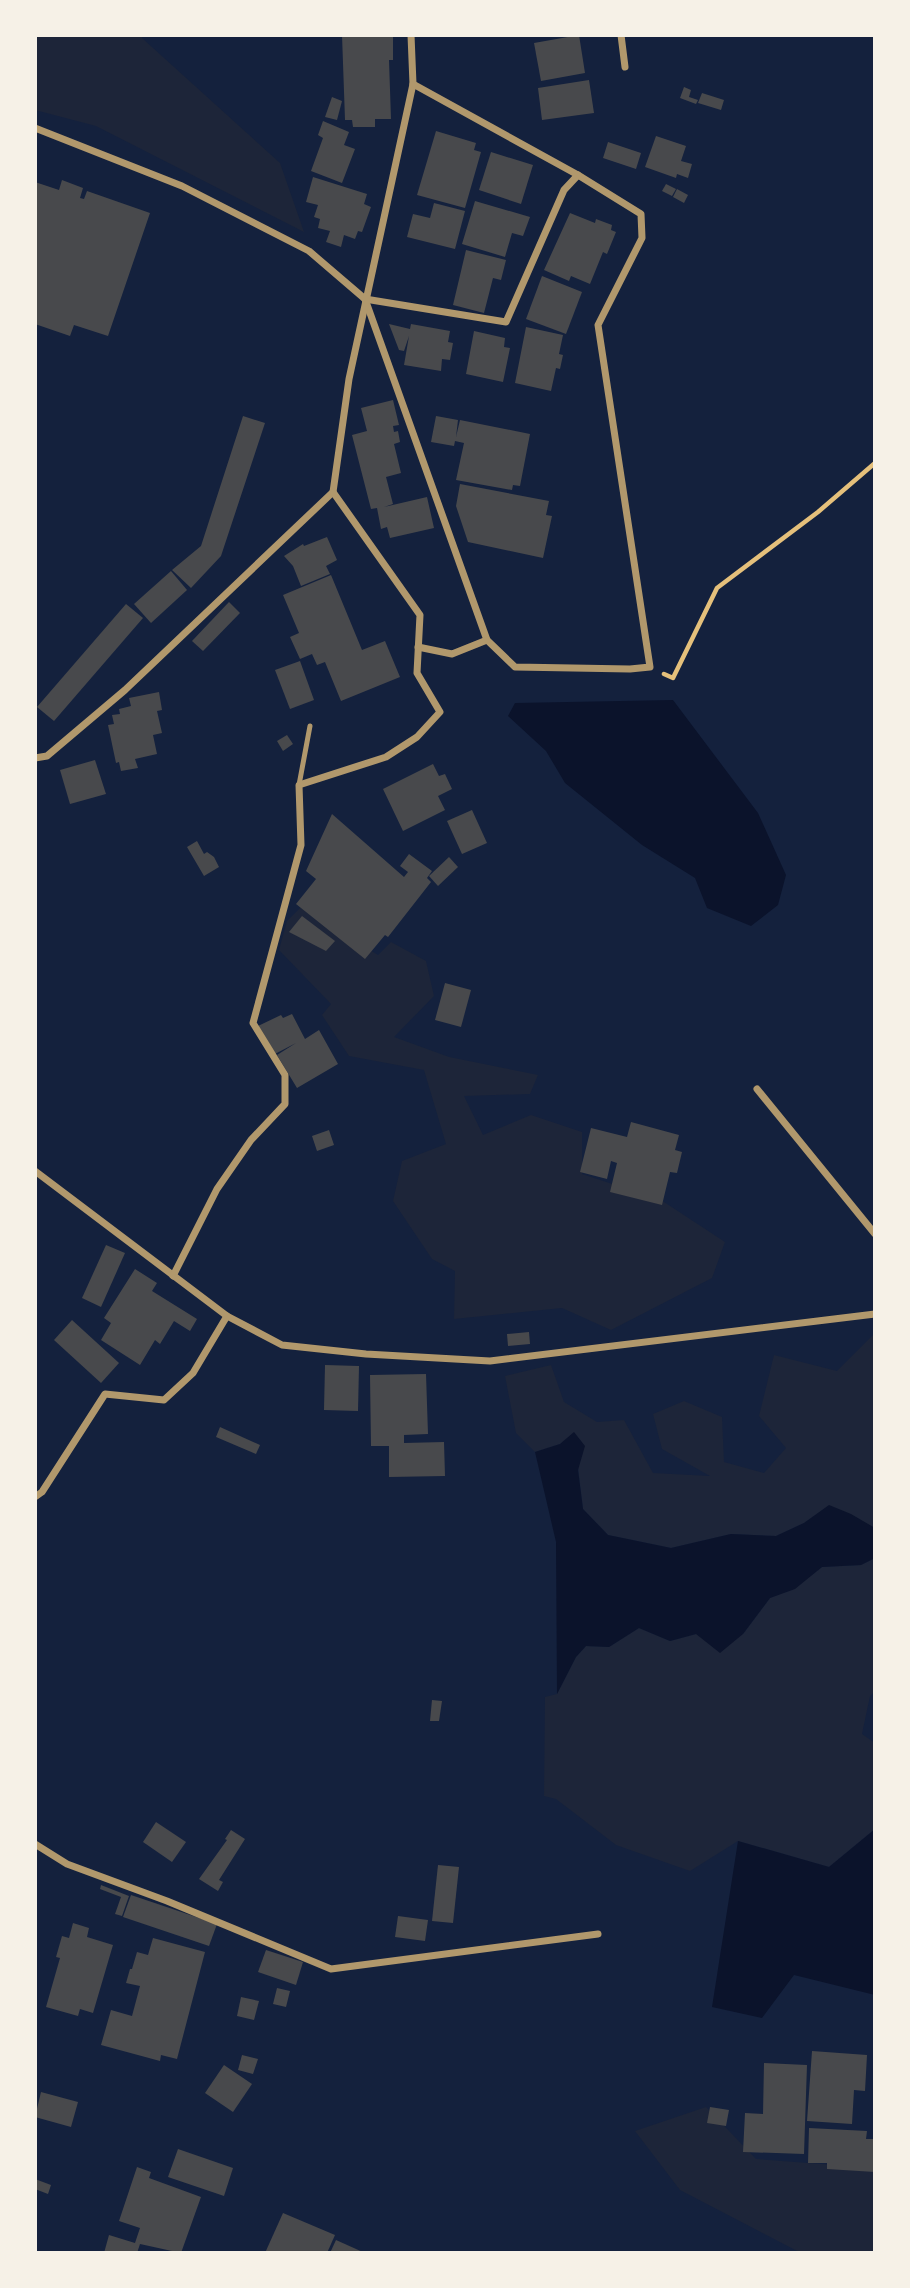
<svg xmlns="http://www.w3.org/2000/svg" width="910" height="2288" viewBox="0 0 910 2288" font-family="Mulish,sans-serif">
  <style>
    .green { fill: #1d2539 }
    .water { fill: #0b132b }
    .building { fill: #48494c }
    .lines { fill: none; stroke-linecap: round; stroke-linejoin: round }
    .path { stroke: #e5c07b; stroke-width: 4.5 }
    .service { stroke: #b1986c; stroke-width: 5 }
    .minor { stroke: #b1986c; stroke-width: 7 }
  </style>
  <rect width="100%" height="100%" fill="#14213d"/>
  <g class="green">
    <path d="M35,35H142V38L280,163L304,232L96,126L35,110Z"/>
    <path d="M301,907L378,955L391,942L426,961L434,996L394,1037L449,1057L538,1075L530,1094L464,1096L483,1135L531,1115L582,1132V1174L661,1200L725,1242L712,1278L611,1330L562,1308L454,1319L455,1271L432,1259L393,1201L402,1161L446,1144L424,1070L349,1056L322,1015L331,1004L279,950L287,921Z"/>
    <path d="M875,1333V1528H873L829,1506L804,1523L776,1536L731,1534L671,1548L608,1535L583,1509L574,1433L560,1444L535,1452L516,1433L505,1376L551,1365L564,1402L597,1422L624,1420L653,1473L710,1476L662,1449L653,1414L684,1401L722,1417L724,1462L764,1473L786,1448L759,1416L774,1355L837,1371Z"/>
    <path d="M875,1558V1691L870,1696L862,1734L875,1743V1829L829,1867L738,1841L690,1871L616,1845L556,1799L544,1796L545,1697L557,1694L576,1657L586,1646L609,1647L639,1628L670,1641L696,1634H743L770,1598L795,1588L822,1567L861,1565Z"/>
    <path d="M706,2107L756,2159L875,2168V2253H801L680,2190L635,2131Z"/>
  </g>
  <g class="water">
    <path d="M673,700L758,813L786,875L778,905L751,926L707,908L695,878L642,845L565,783L546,751L508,716L515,703Z"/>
    <path d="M574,1432L585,1446L578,1470L583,1509L608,1535L671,1548L731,1534L776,1536L804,1523L829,1505L851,1514L875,1528V1558L861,1565L822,1567L795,1589L770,1598L743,1634L720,1653L696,1634L670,1641L639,1628L609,1647L586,1646L576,1657L557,1694L556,1542L535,1452L560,1444Z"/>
    <path d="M875,1829V1995L794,1975L762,2018L712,2007L738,1841L829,1867Z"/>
  </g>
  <g class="building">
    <path d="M342,35H393V60H389L391,119H375V127H353L352,120H345Z"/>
    <path d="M579,35L585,73L541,81L534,43Z"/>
    <path d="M589,80L594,113L542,120L538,88Z"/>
    <path d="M684,87L691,90L689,97L698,100L696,104L680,98Z"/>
    <path d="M702,93L724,100L721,110L698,103Z"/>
    <path d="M332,97L342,101L337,120L325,117Z"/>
    <path d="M323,121L349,132L344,145L355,149L342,183L311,171L323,138L318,135Z"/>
    <path d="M436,131L476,143L474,150L481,152L465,208L417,195Z"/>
    <path d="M656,136L686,146L681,161L692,164L688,178L677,174L676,178L645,167Z"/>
    <path d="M608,142L641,153L636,169L603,158Z"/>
    <path d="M491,152L533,165L521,204L479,190Z"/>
    <path d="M313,177L367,194L364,204L371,207L362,232L358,231L355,239L344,235L341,247L326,242L330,231L318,228L320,219L314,217L318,205L306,202Z"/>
    <path d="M62,180L83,188L80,198L84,199L87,191L150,213L108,336L74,325L70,336L35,324V182L59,190Z"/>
    <path d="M666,184L676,189L672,196L662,191Z"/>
    <path d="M677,189L688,195L684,203L673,197Z"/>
    <path d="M475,201L530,217L523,236L512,233L505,257L462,244Z"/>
    <path d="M434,203L465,211L455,249L407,237L413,214L430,218Z"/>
    <path d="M570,213L595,223L596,219L612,225L611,230L616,232L607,254L603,252L590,284L571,276L569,281L544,270Z"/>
    <path d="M466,250L506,260L501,280L493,278L484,313L453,305Z"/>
    <path d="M542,276L582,292L566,334L526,319Z"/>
    <path d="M389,324L410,329L411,324L450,331L448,342L453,343L450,360L442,359L441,371L404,365L409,336L404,351L399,350Z"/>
    <path d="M526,327L563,335L559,354L563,355L560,369L556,368L551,391L515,383Z"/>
    <path d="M474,331L505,338L504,347L510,348L503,382L466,374Z"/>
    <path d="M393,400L399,425L393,426L394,432L398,431L400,442L394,444L401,473L386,477L393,504L384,507L427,497L434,528L390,538L387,527L381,529L377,508L371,509L352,435L367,431L361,408Z"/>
    <path d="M243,416L265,423L221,556L191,588L172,570L201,546Z"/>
    <path d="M436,416L458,420L456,437L460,420L530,434L520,486L513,485L512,490L456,480L464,443L455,441L454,446L431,442Z"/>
    <path d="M460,484L549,501L546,515L552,516L543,558L468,542L456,506Z"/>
    <path d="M327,537L337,560L326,566L330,574L301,586L293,566L284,556L303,544L304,546Z"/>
    <path d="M171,571L187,590L151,623L134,604Z"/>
    <path d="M331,575L362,650L385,641L400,677L341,701L325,662L317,665L312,654L300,659L290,637L299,633L283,595Z"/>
    <path d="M229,602L240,613L203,651L192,641Z"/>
    <path d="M126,604L143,618L54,721L37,707Z"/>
    <path d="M300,661L314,700L290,709L275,670Z"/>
    <path d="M159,692L162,710L157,711L162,733L153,735L157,754L135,759L138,768L121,771L119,762L116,763L108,725L114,724L112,715L120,714L119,709L131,706L129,698Z"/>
    <path d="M287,735L293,744L283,751L277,741Z"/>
    <path d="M95,760L106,794L70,804L60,770Z"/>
    <path d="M433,764L439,776L445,774L452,789L438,796L445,810L403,831L383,789Z"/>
    <path d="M472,810L487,843L462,854L447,821Z"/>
    <path d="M332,814L404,877L408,872L400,866L409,854L432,871L427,878L431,882L388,937L385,935L365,959L296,904L316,879L306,871Z"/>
    <path d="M197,841L204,854L207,852L214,857L219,867L204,876L187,847Z"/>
    <path d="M449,857L458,867L438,886L429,876Z"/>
    <path d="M302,916L335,941L326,951L289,932Z"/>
    <path d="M445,983L471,990L461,1027L435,1020Z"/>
    <path d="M292,1014L305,1039L319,1030L338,1064L297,1088L277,1055L296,1043L273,1055L258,1026L281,1015L283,1018Z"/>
    <path d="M631,1122L679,1135L675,1150L682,1152L677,1173L670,1172L662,1205L610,1192L617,1163L611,1161L607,1179L580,1172L591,1128L627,1137Z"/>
    <path d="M329,1130L334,1145L317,1151L312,1136Z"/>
    <path d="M106,1245L125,1253L101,1307L82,1298Z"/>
    <path d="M135,1269L157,1283L152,1291L197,1319L190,1331L174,1321L160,1344L155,1340L140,1365L101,1340L111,1323L104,1318Z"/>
    <path d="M72,1320L119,1363L101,1383L54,1340Z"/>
    <path d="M529,1332L530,1344L508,1346L507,1334Z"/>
    <path d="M325,1365L359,1366L358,1411L324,1410Z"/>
    <path d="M426,1374L428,1434L404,1435V1443L444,1442L445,1476L389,1477V1446H371L370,1375Z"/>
    <path d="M220,1427L260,1445L256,1454L216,1437Z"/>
    <path d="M432,1700L442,1701L439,1721H430Z"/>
    <path d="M156,1822L186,1842L172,1862L143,1842Z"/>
    <path d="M231,1830L245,1839L219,1880L223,1882L218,1891L199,1879L227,1840L225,1839Z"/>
    <path d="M438,1865L459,1867L453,1923L432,1921Z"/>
    <path d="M101,1885L129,1896L122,1916L115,1914L121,1897L100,1889Z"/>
    <path d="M131,1895L217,1924L209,1946L123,1917Z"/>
    <path d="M398,1916L428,1920L425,1941L395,1937Z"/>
    <path d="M73,1923L89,1928L87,1937L113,1945L93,2013L80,2009L78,2016L46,2007L60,1958L56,1957L62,1936L69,1938Z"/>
    <path d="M153,1938L205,1952L177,2059L161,2055L160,2061L101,2045L111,2010L132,2016L140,1986L126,1983L130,1969H132L137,1952L148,1955Z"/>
    <path d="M266,1950L303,1962L296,1985L258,1972Z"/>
    <path d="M277,1988L290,1991L286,2007L273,2004Z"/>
    <path d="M241,1997L259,2001L254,2020L237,2016Z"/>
    <path d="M812,2051L867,2055L865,2091L854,2090L852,2124L807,2121Z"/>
    <path d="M242,2055L258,2059L253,2074L238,2070Z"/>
    <path d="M764,2063L807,2065L804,2154L743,2152L745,2113L763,2114Z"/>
    <path d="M224,2065L252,2084L233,2112L205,2093Z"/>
    <path d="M41,2092L78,2102L71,2127L35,2117Z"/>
    <path d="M710,2107L729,2110L726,2126L707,2123Z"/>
    <path d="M809,2128L867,2131L866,2139H875V2172L827,2169V2163H808Z"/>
    <path d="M178,2149L233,2168L224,2196L168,2177Z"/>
    <path d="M137,2167L151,2172L149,2178L201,2197L181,2253L140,2244L137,2253H104L109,2235L135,2243L140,2228L119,2221Z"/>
    <path d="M35,2179L51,2185L48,2194L35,2189Z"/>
    <path d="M283,2213L335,2235L327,2253H265Z"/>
    <path d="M336,2240L365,2253H330Z"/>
  </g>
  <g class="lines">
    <path class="path" d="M664,674L673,678L717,588L818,512L875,463"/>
    <path class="service" d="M299,785L310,726"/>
    <g class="minor">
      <path d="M621,35L625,67"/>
      <path d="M35,128L182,186L309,251L365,299L487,640L515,667L630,669L650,667L598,325L642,238L641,214L578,175L413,84"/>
      <path d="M365,299L506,322L564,190L578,175"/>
      <path d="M418,647L452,654L487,640"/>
      <path d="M35,758L47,756L125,690L333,492L349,379L413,84L411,35"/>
      <path d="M757,1089L875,1234"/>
      <path d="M35,1171L227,1316L282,1345L366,1354L490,1361L875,1314"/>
      <path d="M173,1276L217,1189L251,1140L285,1104V1075L253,1023L301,845L299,785L386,757L417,737L440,712L417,673L420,615L333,492"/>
      <path d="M35,1497L42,1492L105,1394L164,1400L193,1373L227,1316"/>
      <path d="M35,1844L67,1864L167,1901L331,1969L598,1934"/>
    </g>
  </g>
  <rect width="910" height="2288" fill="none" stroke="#f6f1e7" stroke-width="74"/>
</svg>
